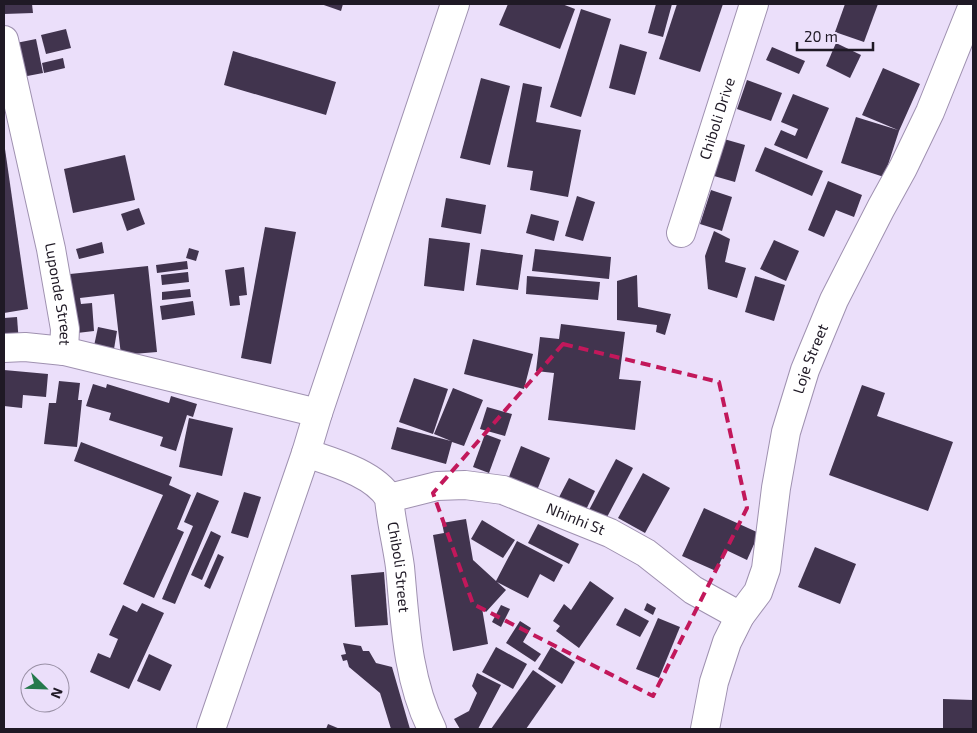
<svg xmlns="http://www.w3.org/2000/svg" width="977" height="733" viewBox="0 0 977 733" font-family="'Exo 2',sans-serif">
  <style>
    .building { fill: #41344e }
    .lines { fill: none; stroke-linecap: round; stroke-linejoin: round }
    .minor-casing { stroke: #9f91b0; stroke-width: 30 }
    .highway-casing { stroke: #9f91b0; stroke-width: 30 }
    .minor { stroke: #fff; stroke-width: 28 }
    .highway { stroke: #fff; stroke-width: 28 }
    .marked { fill: none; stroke: #c2185b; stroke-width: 4; stroke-dasharray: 10 6; stroke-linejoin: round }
    .labels { text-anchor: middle; stroke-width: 5; stroke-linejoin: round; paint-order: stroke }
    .street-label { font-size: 15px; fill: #1f1925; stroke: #ebdffa }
  </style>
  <rect width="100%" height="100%" fill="#ebdffa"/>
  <g class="building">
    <path d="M4,4H32L33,13L4,14Z"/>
    <path d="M321,4H343L341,11Z"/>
    <path d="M508,4H562L575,9L560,49L499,25Z"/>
    <path d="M656,4H672L663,37L648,33Z"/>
    <path d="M677,4H723L700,72L659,59Z"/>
    <path d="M845,4H878L864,42L835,32Z"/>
    <path d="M581,9L611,19L581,117L550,107Z"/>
    <path d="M66,29L71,48L46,54L41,35Z"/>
    <path d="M36,39L43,73L17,78L11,44Z"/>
    <path d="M836,43L861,55L850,78L826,66Z"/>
    <path d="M620,44L647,52L635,95L609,88Z"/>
    <path d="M772,47L805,61L799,74L766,60Z"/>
    <path d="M233,51L336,82L326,115L224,85Z"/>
    <path d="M63,58L65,68L44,73L42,63Z"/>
    <path d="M883,68L920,84L899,131L884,177L841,163L856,117L898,130L862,115Z"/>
    <path d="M481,78L510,86L490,165L460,158Z"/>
    <path d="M747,80L782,93L771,121L737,109Z"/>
    <path d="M523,83L542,87L536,122L581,130L568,197L530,190L533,171L507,167Z"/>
    <path d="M793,94L829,108L807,159L774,145L781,130L795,136L798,129L781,122Z"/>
    <path d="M724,139L745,145L735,182L714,176Z"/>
    <path d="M4,142L28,309L4,313Z"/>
    <path d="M765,147L823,171L812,196L755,171Z"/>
    <path d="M125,155L135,200L73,213L64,169Z"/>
    <path d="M828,181L862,195L854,217L836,210L824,237L808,230Z"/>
    <path d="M711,190L732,197L722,231L700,224Z"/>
    <path d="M577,196L595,202L583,241L565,236Z"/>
    <path d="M446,198L486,205L481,234L441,227Z"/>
    <path d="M139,208L145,224L127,231L121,214Z"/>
    <path d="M531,214L559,221L554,241L526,233Z"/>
    <path d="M265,227L296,232L271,364L241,358Z"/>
    <path d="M714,231L730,239L725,262L746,268L737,298L708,289L705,256Z"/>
    <path d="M429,238L470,243L464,291L424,286Z"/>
    <path d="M774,240L799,251L786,281L760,269Z"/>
    <path d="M102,242L104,253L79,259L76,249Z"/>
    <path d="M189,248L199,251L196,261L186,258Z"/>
    <path d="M481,249L523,255L518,290L476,285Z"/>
    <path d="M535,249L611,257L609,279L532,271Z"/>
    <path d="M187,261L188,269L157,273L156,265Z"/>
    <path d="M148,266L157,352L121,355L114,294L80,298L81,304L92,303L94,331L77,333L70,274Z"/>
    <path d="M244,267L247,295L239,296L240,305L230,306L225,270Z"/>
    <path d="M188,272L189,282L162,285L161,275Z"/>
    <path d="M637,275L638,307L671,314L665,335L656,332L657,325L617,320V281Z"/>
    <path d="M527,276L600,282L598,300L526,294Z"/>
    <path d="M755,276L785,285L774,321L745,312Z"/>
    <path d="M190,289L191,297L162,300V292Z"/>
    <path d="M193,301L195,315L162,320L160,306Z"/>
    <path d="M17,317L19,344L4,345V318Z"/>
    <path d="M561,324L625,332L619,379L641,381L635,430L548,420L554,373L536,371L540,337L559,339Z"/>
    <path d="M98,327L117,331L114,349L94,346Z"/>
    <path d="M473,339L533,354L524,389L464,374Z"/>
    <path d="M4,370L48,374L46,397L23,395L22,408L4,406Z"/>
    <path d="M414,378L448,389L433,434L399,422Z"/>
    <path d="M59,381L80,383L78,400H82L77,447L44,444L49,403H56Z"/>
    <path d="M93,384L106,388L107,384L169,403L171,396L197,404L193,417L187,415L176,451L160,446L163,437L109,420L111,413L86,406Z"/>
    <path d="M862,385L885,393L877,416L953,442L928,511L829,475Z"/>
    <path d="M453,388L483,400L464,446L452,442L446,464L391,449L397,427L451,441L434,434Z"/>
    <path d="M487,407L512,414L505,436L480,429Z"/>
    <path d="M189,418L233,428L222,476L179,467Z"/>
    <path d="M485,434L501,440L489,473L473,467Z"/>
    <path d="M81,442L172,477L169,485L191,495L177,529L184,532L154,598L123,584L163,495L74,461Z"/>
    <path d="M521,446L550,458L536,493L507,482Z"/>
    <path d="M616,459L633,468L606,519L589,510Z"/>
    <path d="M643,473L670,488L645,533L618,518Z"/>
    <path d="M569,478L595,491L583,516L556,503Z"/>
    <path d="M197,492L219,501L175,604L162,599L193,526L184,522Z"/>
    <path d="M244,492L261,497L248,538L231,533Z"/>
    <path d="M704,508L759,533L747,560L726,550L716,571L682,556Z"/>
    <path d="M466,519L473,560L496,581L517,541L563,565L554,582L540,574L528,598L497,582L506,590L486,612L482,608L488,644L453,651L433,535L444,533L442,523Z"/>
    <path d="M482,520L515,540L503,558L471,539Z"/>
    <path d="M538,524L579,544L569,564L528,543Z"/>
    <path d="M211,531L221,536L202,580L191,575Z"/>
    <path d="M815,547L856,564L840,604L798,587Z"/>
    <path d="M218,554L224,557L210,589L204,586Z"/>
    <path d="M384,572L388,625L355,627L351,575Z"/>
    <path d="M590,581L614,598L579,648L556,631L560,626L553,621L564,604L571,610Z"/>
    <path d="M142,603L164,613L129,689L90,672L98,653L110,658L118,639L109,635L123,605L137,612Z"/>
    <path d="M647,603L656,608L653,615L644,610Z"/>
    <path d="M501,605L510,609L501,627L492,622Z"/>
    <path d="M625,608L649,621L640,637L616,625Z"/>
    <path d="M658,618L680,627L659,678L636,669Z"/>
    <path d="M520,621L531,628L523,642L541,654L535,662L506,643Z"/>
    <path d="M343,643L361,646L363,651H369L376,663L392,667L410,729H391L380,693L349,667L347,660L343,661L341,655L346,654Z"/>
    <path d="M496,647L527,664L513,689L482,672Z"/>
    <path d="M551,647L575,662L562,684L538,669Z"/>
    <path d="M149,654L172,665L160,691L137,681Z"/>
    <path d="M533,670L556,686L526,729H491Z"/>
    <path d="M477,673L501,685L478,729H460L454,719L469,711L477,693L472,686Z"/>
    <path d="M943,699L973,700V729H943Z"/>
    <path d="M328,724L340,729H326Z"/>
  </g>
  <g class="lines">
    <defs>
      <g id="minor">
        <path id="s1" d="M4,40L51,249L65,329L64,351L318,413"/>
        <path id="s2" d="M681,233L754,4"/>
        <path d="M4,348L25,347L64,351"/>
        <path id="s3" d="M306,453C332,462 374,473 389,498C391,522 397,544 400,567C405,621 407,679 432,729"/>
        <path id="s4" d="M389,498L437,486L465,485L503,490L610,533L646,553L693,590L740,616"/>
        <path id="s5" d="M705,729L714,682L727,642L740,616L758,592L766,569L776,488L786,432L805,370L834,300L881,208L903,168L930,112L973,5"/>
      </g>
      <path id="highway" d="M211,729L306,453L318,413L455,4"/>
    </defs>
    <use href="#minor" class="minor-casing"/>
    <use href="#highway" class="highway-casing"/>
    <use href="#minor" class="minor"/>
    <use href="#highway" class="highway"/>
  </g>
  <path class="marked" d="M563,344L719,382L747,508L653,696L473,604L433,493Z"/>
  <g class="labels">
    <g class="street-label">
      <text dy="5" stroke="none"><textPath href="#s2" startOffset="120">Chiboli Drive</textPath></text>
      <text dy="5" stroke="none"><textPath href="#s1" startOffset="260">Luponde Street</textPath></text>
      <text dy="5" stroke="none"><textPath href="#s5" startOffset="389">Loje Street</textPath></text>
      <text dy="5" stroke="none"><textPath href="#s4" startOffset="194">Nhinhi St</textPath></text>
      <text dy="5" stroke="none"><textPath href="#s3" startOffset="166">Chiboli Street</textPath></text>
    </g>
  </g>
  <rect width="977" height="733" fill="none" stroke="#1f1925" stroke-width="10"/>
  <g transform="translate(45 688) rotate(113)"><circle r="24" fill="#ebdffa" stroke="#9990a5"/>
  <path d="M0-4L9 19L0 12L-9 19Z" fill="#25794c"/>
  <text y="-8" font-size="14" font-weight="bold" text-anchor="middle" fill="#1f1925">N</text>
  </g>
  <path d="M797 42v8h76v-8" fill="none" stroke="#1f1925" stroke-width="2.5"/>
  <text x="804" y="42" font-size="15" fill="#1f1925" stroke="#ebdffa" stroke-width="4" paint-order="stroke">20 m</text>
</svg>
